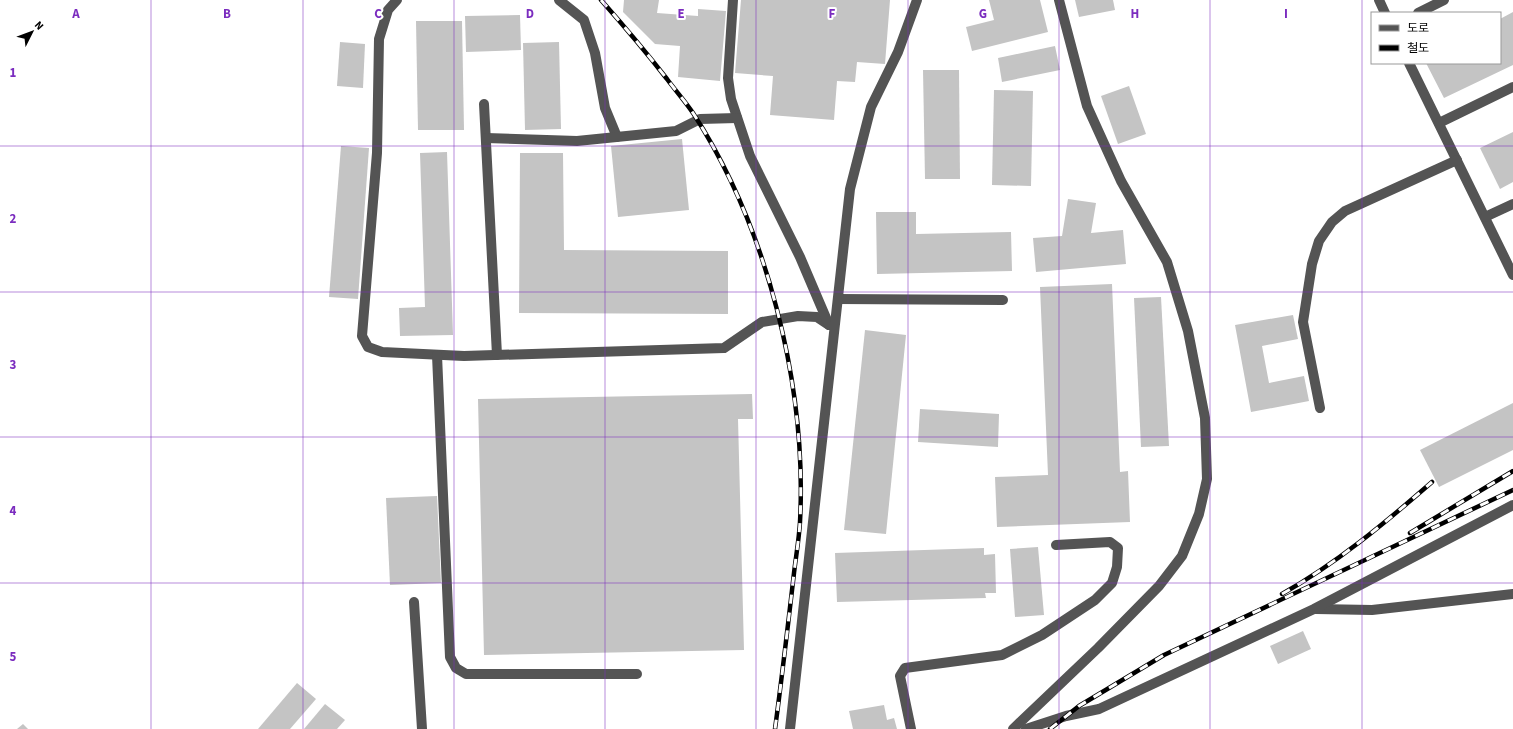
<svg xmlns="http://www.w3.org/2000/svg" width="1513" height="729" viewBox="0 0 1513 729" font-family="'Source Sans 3','Noto Sans KR',sans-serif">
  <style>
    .building { fill: #c4c4c4 }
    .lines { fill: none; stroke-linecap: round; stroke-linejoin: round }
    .minor { stroke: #545454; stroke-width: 10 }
    .rail-casing { stroke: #000; stroke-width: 4.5 }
    .rail { stroke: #fff; stroke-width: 3; stroke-dasharray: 9; stroke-linecap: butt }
    .grid { fill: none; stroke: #7b2cbf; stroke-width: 1; stroke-opacity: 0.55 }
    .grid-label { font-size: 13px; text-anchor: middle; font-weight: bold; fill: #7b2cbf; stroke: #fff; stroke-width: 4; stroke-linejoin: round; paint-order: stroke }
  </style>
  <rect width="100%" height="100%" fill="#fff"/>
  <g class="building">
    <path d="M624,0H659L657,13L698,16V9L726,11L720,81L678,77L680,46L655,44L623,12Z"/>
    <path d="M741,0H890L885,64L857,62L855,82L837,81L834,120L770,115L773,76L735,73Z"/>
    <path d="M989,0H1040L1048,32L972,51L966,27L994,20Z"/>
    <path d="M1075,0H1113L1115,10L1079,17Z"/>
    <path d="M1513,12V65L1444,98L1426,63H1500V19Z"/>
    <path d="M520,15L521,50L466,52L465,16Z"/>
    <path d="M416,21H462L464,130H418Z"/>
    <path d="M340,42L365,44L363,88L337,86Z"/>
    <path d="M559,42L561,129L525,130L523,43Z"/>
    <path d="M1055,46L1060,70L1002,82L998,58Z"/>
    <path d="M923,70H959L960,179H925Z"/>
    <path d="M1129,86L1146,134L1118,144L1101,96Z"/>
    <path d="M994,90L1033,91L1031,186L992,185Z"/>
    <path d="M1513,132V182L1500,189L1480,148Z"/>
    <path d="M682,139L689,210L618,217L611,146Z"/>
    <path d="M341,146L369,148L358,299L329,297Z"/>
    <path d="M447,152L453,335L400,336L399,308L425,307L420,153Z"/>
    <path d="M520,153H563L564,250L728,251V314L519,313Z"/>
    <path d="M1068,199L1096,203L1091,233L1123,230L1126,264L1036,272L1033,238L1062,236Z"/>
    <path d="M876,212H916V234L1011,232L1012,271L877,274Z"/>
    <path d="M1112,284L1120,472L1128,471L1130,522L997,527L995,477L1048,475L1040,287Z"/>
    <path d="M1161,297L1169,446L1141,447L1134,298Z"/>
    <path d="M1293,315L1298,339L1262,346L1269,383L1304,376L1309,401L1251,412L1235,325Z"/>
    <path d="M865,330L906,335L886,534L844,530Z"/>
    <path d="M752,394L753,419H738L744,650L484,655L478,399Z"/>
    <path d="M1513,403V450L1439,487L1420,450Z"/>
    <path d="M920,409L999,414L998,447L918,442Z"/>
    <path d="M437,496L441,583L390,585L386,498Z"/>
    <path d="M1038,547L1044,615L1015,617L1010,549Z"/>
    <path d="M984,548V555L995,554L996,593H985L986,598L837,602L835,553Z"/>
    <path d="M1303,631L1311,649L1278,664L1270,646Z"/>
    <path d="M297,683L316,699L290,729H258Z"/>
    <path d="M325,704L345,720L337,729H304Z"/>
    <path d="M884,705L887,720L894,718L897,729H853L849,711Z"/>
    <path d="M23,724L28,729H17Z"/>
  </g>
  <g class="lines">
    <g class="minor">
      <path d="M397,0L388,10L379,39L377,153L362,336L368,347L382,352L464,356L724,348L762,322L798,316L817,317L829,325"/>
      <path d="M559,0L584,20L595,53L605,108L617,137"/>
      <path d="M733,0L728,78L731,99L750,156L800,257L829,325"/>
      <path d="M1379,0L1385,13"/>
      <path d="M1418,13L1444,0"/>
      <path d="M1409,63L1513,275"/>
      <path d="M484,104L497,355"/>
      <path d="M1439,123L1513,87"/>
      <path d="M486,138L577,141L676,131L700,119L737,118"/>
      <path d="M1485,217L1513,204"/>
      <path d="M838,299L1003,300"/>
      <path d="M437,355L450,657L456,668L466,674H637"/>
      <path d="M1320,408L1303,322L1312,264L1319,241L1332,222L1345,211L1457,160"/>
      <path d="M414,602L422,729"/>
      <path d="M1316,609L1372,610L1513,594"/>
      <path d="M790,729L850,189L871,107L898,52L917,0"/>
      <path d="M911,729L900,676L905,668L1002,655L1042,635L1095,600L1112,583L1117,567L1118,548L1110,542L1056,545"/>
      <path d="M1013,729L1098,648L1159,586L1182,556L1199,514L1207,479L1205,418L1188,331L1167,262L1121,181L1087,106L1059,0"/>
      <path d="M1026,729L1066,716L1099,709L1314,609L1513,505"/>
    </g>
    <defs>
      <g id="rail">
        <path d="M601,0C624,26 646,52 667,79C675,90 685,101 693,113C767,227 807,386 800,522C799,539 796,556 794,573C788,625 782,677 775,729"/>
        <path d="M1410,533L1513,471"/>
        <path d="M1282,594C1337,563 1385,523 1432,482"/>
        <path d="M1050,729L1079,706L1164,655L1513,490"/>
      </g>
    </defs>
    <use href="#rail" class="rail-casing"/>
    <use href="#rail" class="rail"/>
  </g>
  <path class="grid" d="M151,0V729M303,0V729M454,0V729M605,0V729M756,0V729M908,0V729M1059,0V729M1210,0V729M1362,0V729M0,146H1513M0,292H1513M0,437H1513M0,583H1513"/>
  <g class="grid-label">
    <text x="76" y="18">A</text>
    <text x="227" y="18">B</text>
    <text x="378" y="18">C</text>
    <text x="530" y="18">D</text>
    <text x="681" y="18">E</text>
    <text x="832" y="18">F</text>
    <text x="983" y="18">G</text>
    <text x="1135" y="18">H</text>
    <text x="1286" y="18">I</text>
    <text x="13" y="77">1</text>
    <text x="13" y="223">2</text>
    <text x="13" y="369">3</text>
    <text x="13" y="515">4</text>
    <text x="13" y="661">5</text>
  </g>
  <rect x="1371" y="12" width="130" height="52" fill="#ffffff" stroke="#999999"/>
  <rect x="1379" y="25" width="20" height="6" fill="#545454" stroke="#999999"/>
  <text x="1407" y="32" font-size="12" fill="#000000">도로</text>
  <rect x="1379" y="45" width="20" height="6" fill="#000000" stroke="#999999"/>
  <text x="1407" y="52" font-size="12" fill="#000000">철도</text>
  <g transform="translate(32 32) rotate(48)" stroke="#ffffff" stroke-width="3" paint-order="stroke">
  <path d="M0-3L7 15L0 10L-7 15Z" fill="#000000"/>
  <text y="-6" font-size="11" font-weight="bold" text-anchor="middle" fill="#000000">N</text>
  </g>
</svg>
